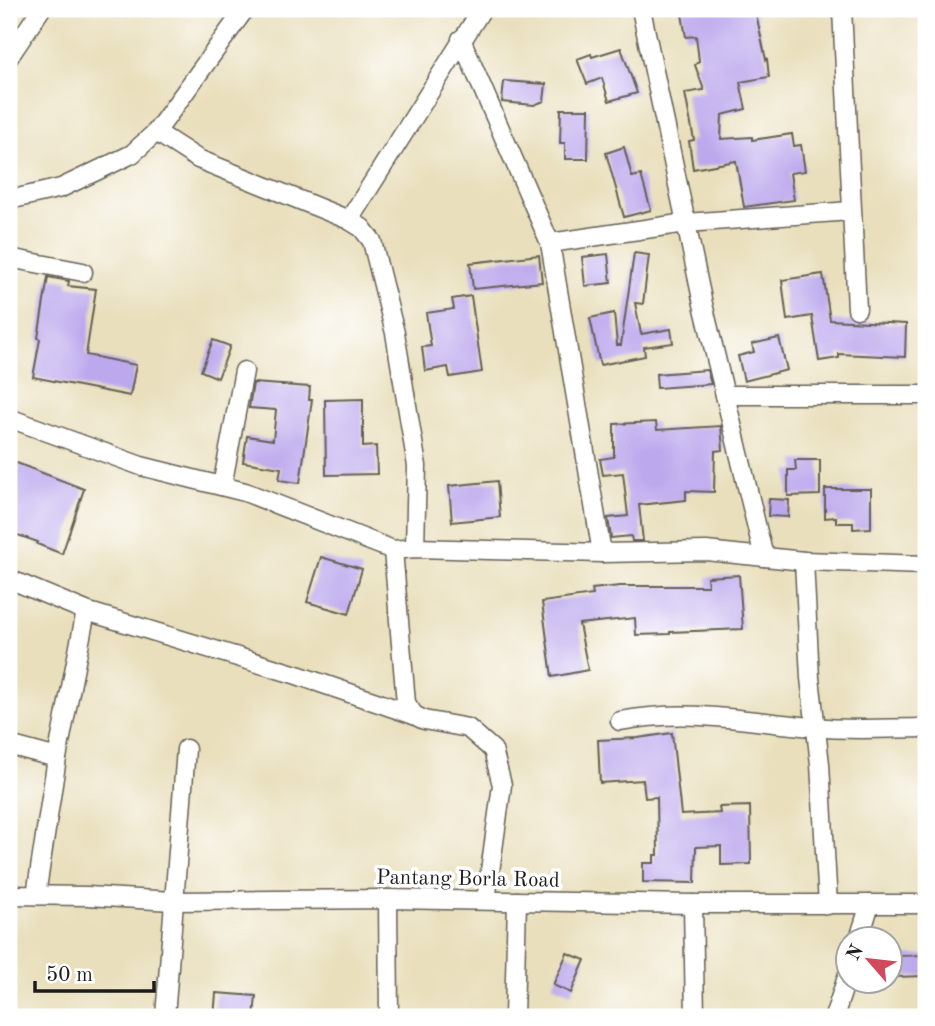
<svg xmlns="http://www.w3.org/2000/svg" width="935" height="1026" viewBox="0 0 935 1026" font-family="'Old Standard TT',serif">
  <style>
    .building { fill: #bca8ed }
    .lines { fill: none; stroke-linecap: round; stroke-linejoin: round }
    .minor-casing { stroke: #646054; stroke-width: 21 }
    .minor { stroke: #fff; stroke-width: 18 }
    .labels { text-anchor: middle; stroke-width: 7; stroke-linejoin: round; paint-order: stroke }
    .street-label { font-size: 21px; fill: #1c1c1c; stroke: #fff }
  </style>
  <rect width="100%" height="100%" fill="#fff"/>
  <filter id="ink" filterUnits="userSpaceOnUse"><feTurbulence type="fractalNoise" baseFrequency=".0143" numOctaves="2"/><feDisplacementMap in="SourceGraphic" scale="14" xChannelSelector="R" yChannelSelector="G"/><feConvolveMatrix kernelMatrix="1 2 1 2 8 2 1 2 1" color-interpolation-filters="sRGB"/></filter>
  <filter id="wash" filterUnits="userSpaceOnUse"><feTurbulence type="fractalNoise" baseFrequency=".00686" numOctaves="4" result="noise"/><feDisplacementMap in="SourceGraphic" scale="28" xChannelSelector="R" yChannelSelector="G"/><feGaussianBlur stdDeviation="1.57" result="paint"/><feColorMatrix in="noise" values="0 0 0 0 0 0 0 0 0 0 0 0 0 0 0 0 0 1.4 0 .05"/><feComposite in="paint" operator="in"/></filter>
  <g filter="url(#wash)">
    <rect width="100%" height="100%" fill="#e9dfbc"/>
    <g id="blocks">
      <g class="building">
        <path d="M681,9H755L766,60L767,59L769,77L740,82L746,109L722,115L721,139L752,137V140L792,134L794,146L801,145L805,171L790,173L794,200L744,207L736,161L693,169L689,141L694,140L685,93L704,90L695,65L699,61L696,36L686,37Z"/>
        <path d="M621,48L637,93L609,101L602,78L587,84L577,59L591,54L592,57Z"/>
        <path d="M504,81L546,84L544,101L534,105L502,102Z"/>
        <path d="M561,109H589L588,159H565V143H560Z"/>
        <path d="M624,147L632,177L641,175L651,210L624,217L606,153Z"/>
        <path d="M634,253L649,255L643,304L635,303L641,334L671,329L673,343L644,347L645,356L600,365L590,318L614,313L617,345H621Z"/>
        <path d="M608,254L611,283L585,286L582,257Z"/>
        <path d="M539,255L542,282L473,289L470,263Z"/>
        <path d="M823,274L830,320L906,324L905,357L839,354V358L819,361L812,316L787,320L782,280Z"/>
        <path d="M48,277L69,281L68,286L96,289L86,355L136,365L130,396L33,377L40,339L38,338Z"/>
        <path d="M471,296L482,372L450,377L448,367L425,371L422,347L431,346L426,313L454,309L452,299Z"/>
        <path d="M779,338L787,370L744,381L738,356L754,352L752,344Z"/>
        <path d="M213,340L230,346L218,378L201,371Z"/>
        <path d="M707,370L711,384L657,388L656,374Z"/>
        <path d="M253,383L310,387L309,400H312L300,483L279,480L281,468L243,462L247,436L273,440L276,410L249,408Z"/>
        <path d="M363,399V447L376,446L377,474L326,475L325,400Z"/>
        <path d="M656,422L657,430L721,426L723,450L715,451L714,492L686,491V500L639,505L643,541H632L631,536L611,538L608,518L628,516L623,473L603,475L600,459L614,457V424Z"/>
        <path d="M9,460L84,489L62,554L37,544L38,542L9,532Z"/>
        <path d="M795,460H820V495L788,496V470H796Z"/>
        <path d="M497,481L500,517L452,522L449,486Z"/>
        <path d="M825,489H871V528L853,529V523H836V517L825,518Z"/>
        <path d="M769,499L789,500L788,517L768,516Z"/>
        <path d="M321,557L362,569L349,614L307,602Z"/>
        <path d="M739,575L743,629L670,632V634L636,635L635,618L579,624L588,670L552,677L542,602L593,595L592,589L620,586H708L707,577Z"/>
        <path d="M672,733L681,815L720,813L719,807L750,806L751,864L721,865V846L696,847L695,883L643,882V863H654V855H658L657,797L645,798L643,780L600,783L598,740L638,738Z"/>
        <path d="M567,953L585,960L571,993L553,985Z"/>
        <path d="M926,955V976L895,977V956Z"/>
        <path d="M216,993L256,996L254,1017H214Z"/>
      </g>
    </g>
  </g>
  <g filter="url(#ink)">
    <use href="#blocks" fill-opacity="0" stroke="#646054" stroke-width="2"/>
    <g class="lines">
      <defs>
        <g id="minor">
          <path d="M641,9L703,304L764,557"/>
          <path d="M842,9L857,309"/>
          <path d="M461,39L550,243"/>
          <path d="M9,57L41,9"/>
          <path d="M156,132L198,159L349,220"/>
          <path d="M9,200L61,188L132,154L156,132L245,9"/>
          <path d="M9,258L83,272"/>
          <path d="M725,395H926"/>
          <path d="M9,418L141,466L245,492L393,550L415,548L602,553L706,551L804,561L926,565"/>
          <path d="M222,486L244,371"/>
          <path d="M415,548L417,466L395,333L372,241L362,228L349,220L482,9"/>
          <path d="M393,550L406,703L414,715L424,720L468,728L493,750L502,785L486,900"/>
          <path d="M602,553L550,243L686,223L851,211"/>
          <path d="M804,561L810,678L820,764L828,905"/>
          <path d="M9,579L86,611L297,675L414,715"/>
          <path d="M620,721C690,708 744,721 813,727C850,731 889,728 926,728"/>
          <path d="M9,745L57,758L36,895"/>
          <path d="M57,758L86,611"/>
          <path d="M9,895L87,896L173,901L388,899L693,904H926"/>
          <path d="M388,899L389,1017"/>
          <path d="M693,904L695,1017"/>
          <path d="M859,939L870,904"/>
          <path d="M165,1017L186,749"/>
          <path d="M514,1017L517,901"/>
          <path d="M834,1017L848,974"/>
        </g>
      </defs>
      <use href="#minor" class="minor-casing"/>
      <use href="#minor" class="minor"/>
    </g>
  </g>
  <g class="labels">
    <g class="street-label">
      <text transform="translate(468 878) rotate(1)" y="7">Pantang Borla Road</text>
    </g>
  </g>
  <rect width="935" height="1026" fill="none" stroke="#fff" stroke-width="35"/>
  <g transform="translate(869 960) rotate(298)"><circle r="33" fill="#ffffff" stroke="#a4a4a4" stroke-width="2"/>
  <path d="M0-5L12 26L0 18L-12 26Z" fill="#d1495b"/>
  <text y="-10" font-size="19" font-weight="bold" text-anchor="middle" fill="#1c1c1c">N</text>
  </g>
  <path d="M35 981v10h119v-10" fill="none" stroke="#1c1c1c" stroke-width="3.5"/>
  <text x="46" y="981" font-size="21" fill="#1c1c1c" stroke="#ffffff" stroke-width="5" paint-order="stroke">50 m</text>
</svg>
